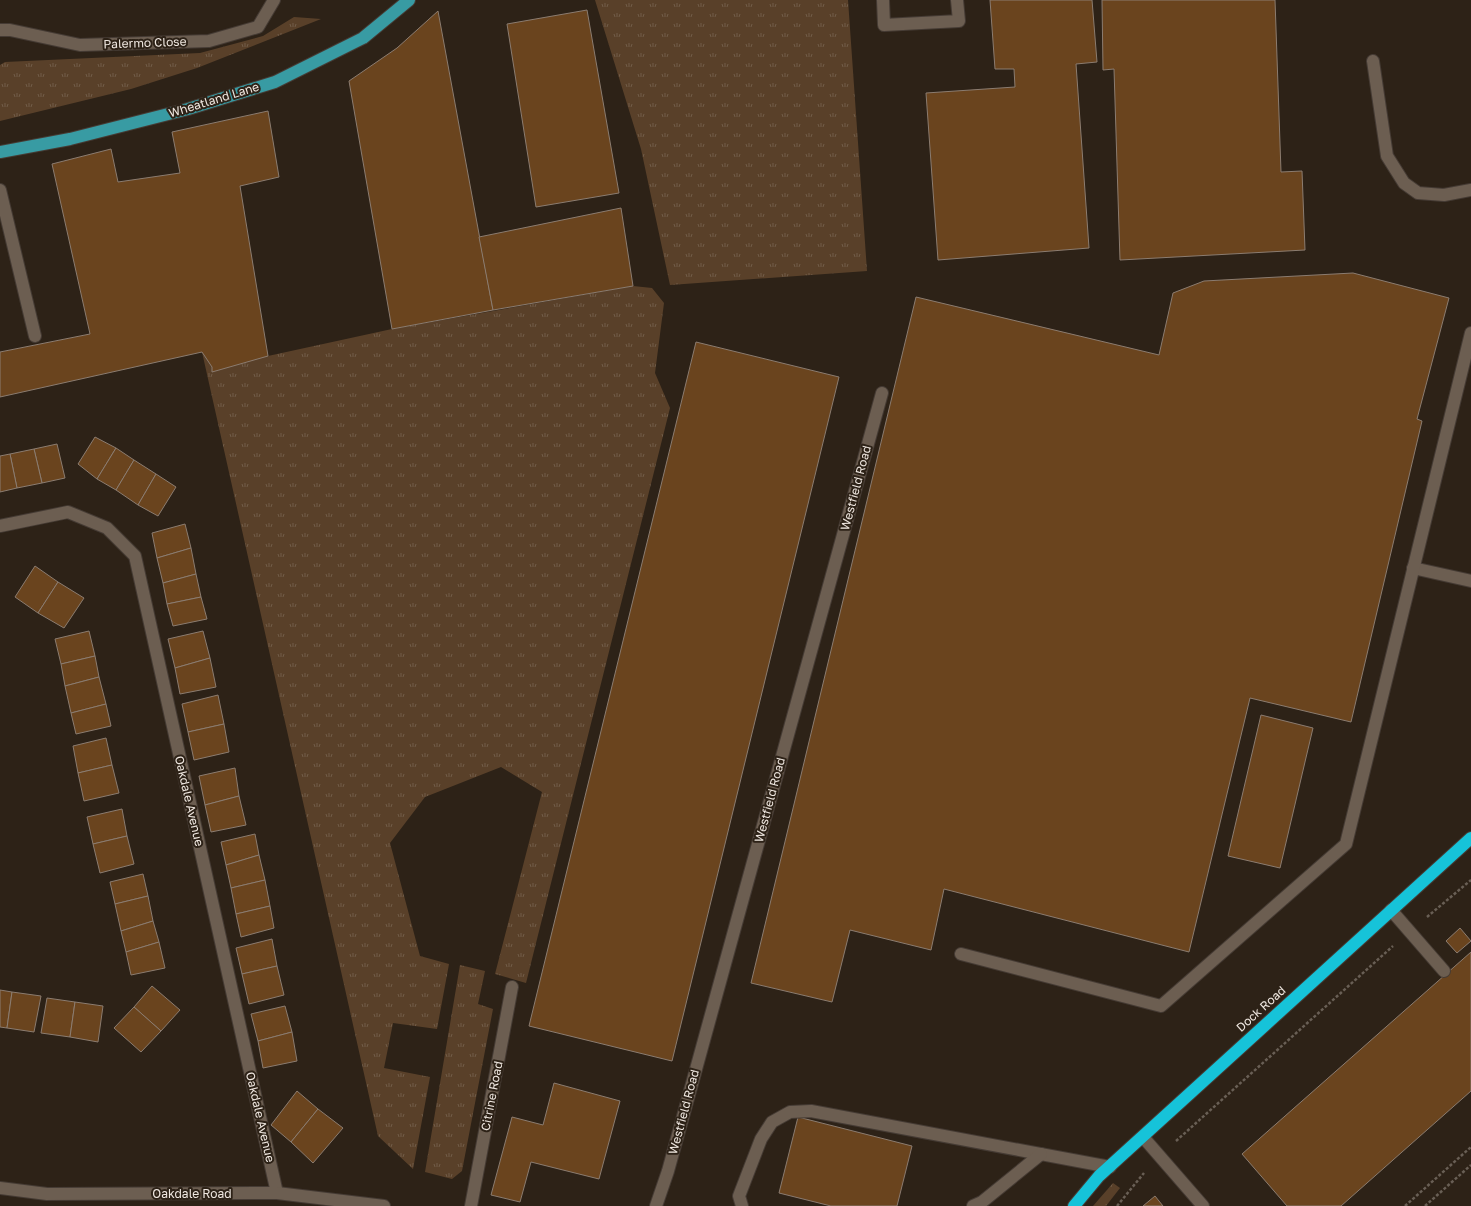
<svg xmlns="http://www.w3.org/2000/svg" width="1471" height="1206" viewBox="0 0 1471 1206" font-family="'Golos Text',sans-serif">
  <style>
    .grass { fill: url(#grass-tufts) }
    .building { fill: #6a441e; stroke: #8b7c70 }
    .lines { fill: none; stroke-linecap: round; stroke-linejoin: round }
    .minor-casing { stroke: #453b34; stroke-width: 14 }
    .major-casing { stroke: #453b34; stroke-width: 14 }
    .highway-casing { stroke: #453b34; stroke-width: 14 }
    .path { stroke: #695f55; stroke-width: 2.5; stroke-dasharray: 3 2; stroke-linecap: butt }
    .minor { stroke: #6c5e51; stroke-width: 12 }
    .major { stroke: #389ba3; stroke-width: 12 }
    .highway { stroke: #16c3d9; stroke-width: 12 }
    .labels { text-anchor: middle; stroke-width: 4; stroke-linejoin: round; paint-order: stroke }
    .street-label { font-size: 12px; fill: #efe7e0; stroke: #2d2217 }
  </style>
  <defs>
    <pattern id="grass-tufts" width="24" height="20" patternUnits="userSpaceOnUse"><rect width="24" height="20" fill="#594029"/><path d="M3 7l-1-3M5 7V3M7 7l1-3M15 17l-1-3M17 17v-4M19 17l1-3" fill="none" stroke="#715c48"/></pattern>
  </defs>
  <rect width="100%" height="100%" fill="#2d2217"/>
  <g class="grass">
    <path d="M595,0H848L867,271L670,285L641,149Z"/>
    <path d="M294,17L321,19L197,68L131,89L0,121V65L5,62L200,53L263,36Z"/>
    <path d="M633,286L652,288L664,303L655,373L670,408L526,983L495,974L542,792L501,767L425,797L390,843L420,956L449,964L437,1029L393,1023L384,1068L430,1077L413,1169L378,1136L202,352L268,356L392,329Z"/>
    <path d="M460,965L485,971L478,1004L493,1009L462,1171L452,1179L425,1172Z"/>
    <path d="M1113,1183L1120,1188L1106,1206H1093Z"/>
  </g>
  <g class="building">
    <path d="M990,0H1092L1097,62L1076,64L1089,248L938,260L926,93L1015,87L1014,69H995Z"/>
    <path d="M1102,0H1275L1281,172L1302,171L1305,250L1120,260L1114,69L1103,70Z"/>
    <path d="M587,10L619,193L536,207L507,24Z"/>
    <path d="M438,11L493,310L392,329L349,81L397,48Z"/>
    <path d="M268,111L279,177L240,186L268,356L212,372V367L202,352L0,397V352L90,334L52,164L111,149L118,182L180,173L172,132Z"/>
    <path d="M621,208L633,286L493,310L479,237Z"/>
    <path d="M1353,273L1449,298L1417,419L1422,421L1351,722L1250,698L1189,952L944,889L931,950L850,930L832,1002L751,983L916,297L1159,355L1173,293L1204,281Z"/>
    <path d="M696,342L839,377L672,1061L529,1026Z"/>
    <path d="M95,437L116,448L97,479L78,464Z"/>
    <path d="M57,444L65,478L42,483L34,449Z"/>
    <path d="M116,448L134,460L116,490L97,479Z"/>
    <path d="M34,449L42,483L17,488L10,454Z"/>
    <path d="M10,454L17,488L0,492V456Z"/>
    <path d="M134,460L156,474L138,505L116,490Z"/>
    <path d="M156,474L176,487L158,516L138,505Z"/>
    <path d="M185,524L191,548L157,558L152,533Z"/>
    <path d="M191,548L196,574L163,583L157,558Z"/>
    <path d="M35,566L58,582L38,613L15,597Z"/>
    <path d="M196,574L201,597L167,604L163,583Z"/>
    <path d="M58,582L84,598L64,628L38,613Z"/>
    <path d="M201,597L207,619L173,626L167,604Z"/>
    <path d="M89,631L95,656L61,664L55,639Z"/>
    <path d="M203,631L210,658L175,668L168,639Z"/>
    <path d="M95,656L99,677L65,686L61,664Z"/>
    <path d="M210,658L216,687L180,694L175,668Z"/>
    <path d="M99,677L106,704L71,713L65,686Z"/>
    <path d="M218,695L224,724L188,732L182,704Z"/>
    <path d="M106,704L111,726L76,734L71,713Z"/>
    <path d="M1261,715L1313,728L1280,868L1228,856Z"/>
    <path d="M224,724L229,752L194,760L188,732Z"/>
    <path d="M106,738L112,765L78,773L73,746Z"/>
    <path d="M112,765L119,793L84,801L78,773Z"/>
    <path d="M235,768L239,796L205,805L199,776Z"/>
    <path d="M239,796L246,825L211,832L205,805Z"/>
    <path d="M122,809L127,836L93,844L87,817Z"/>
    <path d="M255,834L259,855L226,865L221,842Z"/>
    <path d="M127,836L134,864L100,873L93,844Z"/>
    <path d="M259,855L265,880L231,888L226,865Z"/>
    <path d="M143,874L148,896L115,904L110,882Z"/>
    <path d="M265,880L270,906L236,914L231,888Z"/>
    <path d="M148,896L153,921L121,931L115,904Z"/>
    <path d="M270,906L274,928L241,937L236,914Z"/>
    <path d="M153,921L159,942L126,952L121,931Z"/>
    <path d="M1460,928L1471,941L1457,953L1446,941Z"/>
    <path d="M272,939L277,966L242,974L236,948Z"/>
    <path d="M159,942L165,968L131,975L126,952Z"/>
    <path d="M1471,952V1091L1341,1206H1287L1242,1154Z"/>
    <path d="M277,966L284,995L249,1004L242,974Z"/>
    <path d="M152,986L180,1010L161,1031L134,1007Z"/>
    <path d="M0,990L12,992L7,1028L0,1027Z"/>
    <path d="M12,992L41,996L34,1032L7,1028Z"/>
    <path d="M47,998L75,1002L70,1037L41,1033Z"/>
    <path d="M75,1002L103,1006L98,1042L70,1037Z"/>
    <path d="M285,1006L292,1032L258,1041L251,1014Z"/>
    <path d="M134,1007L161,1031L141,1052L114,1028Z"/>
    <path d="M292,1032L297,1061L263,1068L258,1041Z"/>
    <path d="M554,1083L620,1101L599,1179L531,1162L520,1202L491,1195L512,1117L543,1125Z"/>
    <path d="M297,1091L318,1109L291,1142L271,1125Z"/>
    <path d="M318,1109L343,1128L313,1163L291,1142Z"/>
    <path d="M798,1117L912,1146L897,1206H831L779,1193Z"/>
    <path d="M1155,1196L1163,1206H1143Z"/>
  </g>
  <g class="lines">
    <defs>
      <g id="minor">
        <path d="M883,0L884,25L959,21L957,0"/>
        <path d="M0,30H10L80,45L209,41L258,27L274,0"/>
        <path d="M1373,61L1387,156L1404,183L1418,193L1444,195L1471,190"/>
        <path d="M0,190L35,336"/>
        <path d="M0,526L68,512L107,528L135,556L277,1193"/>
        <path d="M1413,568L1471,581"/>
        <path d="M1391,910L1444,971"/>
        <path d="M961,954L1161,1006L1346,844L1471,333"/>
        <path d="M1143,1137L1203,1206"/>
        <path d="M0,1188L47,1194L277,1193L384,1206"/>
        <path d="M471,1206L512,987"/>
        <path d="M656,1206L668,1171L882,393"/>
        <path d="M742,1206L739,1196L761,1139L772,1122L790,1112L811,1111L1110,1167"/>
        <path d="M973,1206L982,1202L1041,1154"/>
      </g>
      <path id="major" d="M0,152L70,139L188,109L275,82L363,38L409,0"/>
      <path id="highway" d="M1074,1206L1099,1176L1471,838"/>
    </defs>
    <use href="#minor" class="minor-casing"/>
    <use href="#major" class="major-casing"/>
    <use href="#highway" class="highway-casing"/>
    <g class="path">
      <path d="M1427,917L1471,880"/>
      <path d="M1176,1141L1393,946"/>
      <path d="M1117,1206L1144,1173"/>
      <path d="M1405,1206L1471,1147"/>
      <path d="M1425,1206L1471,1165"/>
    </g>
    <use href="#minor" class="minor"/>
    <use href="#major" class="major"/>
    <use href="#highway" class="highway"/>
  </g>
  <g class="labels">
    <g class="street-label">
      <text transform="translate(145 43) rotate(-2)" y="4">Palermo Close</text>
      <text transform="translate(214 100) rotate(-17)" y="4">Wheatland Lane</text>
      <text transform="translate(856 488) rotate(-75)" y="4">Westfield Road</text>
      <text transform="translate(770 800) rotate(-75)" y="4">Westfield Road</text>
      <text transform="translate(189 801) rotate(77)" y="4">Oakdale Avenue</text>
      <text transform="translate(1261 1009) rotate(-42)" y="4">Dock Road</text>
      <text transform="translate(492 1096) rotate(-79)" y="4">Citrine Road</text>
      <text transform="translate(684 1112) rotate(-75)" y="4">Westfield Road</text>
      <text transform="translate(260 1117) rotate(77)" y="4">Oakdale Avenue</text>
      <text x="192" y="1198">Oakdale Road</text>
    </g>
  </g>
</svg>
